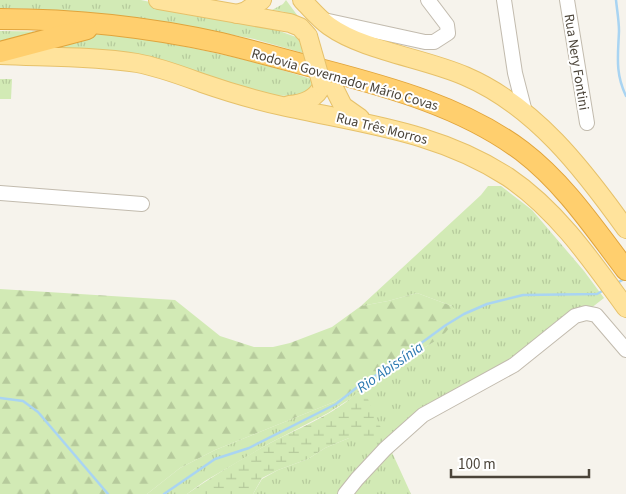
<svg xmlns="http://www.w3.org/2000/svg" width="626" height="494" viewBox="0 0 626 494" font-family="'Source Sans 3',sans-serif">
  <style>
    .grass { fill: url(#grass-tufts) }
    .forest { fill: url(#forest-firs) }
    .wetland { fill: url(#wetland-marsh) }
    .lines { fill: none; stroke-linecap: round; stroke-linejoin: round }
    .stream { stroke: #a9d4f2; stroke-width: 2.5 }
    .minor-casing { stroke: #c2bbae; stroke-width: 16 }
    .major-casing { stroke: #e6c16a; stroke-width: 20 }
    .highway-casing { stroke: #e0a43c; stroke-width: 22 }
    .minor { stroke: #fff; stroke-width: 14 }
    .major { stroke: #ffe39c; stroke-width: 18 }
    .highway { stroke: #ffcf6e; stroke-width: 20 }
    .major-bridge-casing { stroke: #e6c16a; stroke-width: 20; stroke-linecap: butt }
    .major-bridge { stroke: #ffe39c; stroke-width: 18 }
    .labels { text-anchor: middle; stroke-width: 4; stroke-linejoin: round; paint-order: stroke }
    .street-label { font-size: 14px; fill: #4b4439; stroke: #fff }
    .water-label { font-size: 15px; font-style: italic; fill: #2e7ab2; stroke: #fff }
  </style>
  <defs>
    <pattern id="grass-tufts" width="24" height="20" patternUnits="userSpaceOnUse" patternTransform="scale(1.25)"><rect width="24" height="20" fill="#d2eab5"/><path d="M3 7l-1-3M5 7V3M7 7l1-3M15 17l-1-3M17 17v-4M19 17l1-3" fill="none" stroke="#b6ca9c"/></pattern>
    <pattern id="forest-firs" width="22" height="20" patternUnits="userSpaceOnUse" patternTransform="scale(1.25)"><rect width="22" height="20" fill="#d2eab5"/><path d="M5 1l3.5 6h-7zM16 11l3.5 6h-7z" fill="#b6ca9c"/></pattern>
    <pattern id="wetland-marsh" width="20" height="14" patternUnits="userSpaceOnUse" patternTransform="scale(1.25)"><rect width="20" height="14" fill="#d2eab5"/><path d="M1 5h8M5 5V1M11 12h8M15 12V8" fill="none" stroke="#b6ca9c"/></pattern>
  </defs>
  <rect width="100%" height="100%" fill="#f6f3ec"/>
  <g class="grass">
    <path d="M0,0H141L271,28L296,37L301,44L303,53L254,39L197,28L133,19L36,9L0,8Z"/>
    <path d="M286,0L303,23L285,12L272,10L283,4Z"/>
    <path d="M0,31L75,32L0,49Z"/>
    <path d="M88,34C117,34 144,39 172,44C220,53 265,64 311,79V88C304,98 286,95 274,96L15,51Z"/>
    <path d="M0,79H12L11,99H0Z"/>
    <path d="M488,186H501L532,210L584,271L604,298L545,344L426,419L390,448L411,494H253L262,479L278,470L308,459L325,448L349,438H363L356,395L328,413L270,443L205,481L187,494H147L180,468L215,450L334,402L432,343L452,306L417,293L388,301L361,306L481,195Z"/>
  </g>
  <path class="forest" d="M0,289L175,300L220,336L254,347H273L290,343L332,327L361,306L388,301L417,293L452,306L458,312L456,320L445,333L432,343L362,386L334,402L215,450L180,468L147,494H0Z"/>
  <path class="wetland" d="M362,386L390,448L363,438H349L325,448L308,459L278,470L262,478L253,494H187C214,475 243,458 272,442C297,429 347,409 362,386Z"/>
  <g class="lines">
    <g class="stream">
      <path d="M616,0C617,10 619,21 619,31C618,56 615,73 626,96"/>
      <path d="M615,284L626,278"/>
      <path d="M0,398L23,401L38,412L108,494"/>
      <path d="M164,494L215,459L249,448L336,404L365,381L380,373L446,325L464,314L487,304L523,295L597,294L604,290"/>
    </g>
    <defs>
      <g id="minor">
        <path d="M504,0L515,73L525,112"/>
        <path d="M567,0L587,123"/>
        <path d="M324,20L425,42H434L448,33L447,25L428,0"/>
        <path d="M0,193L142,204"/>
        <path d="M345,494L357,479L385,449L423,415L514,365L575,316L586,313L596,315L626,350"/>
      </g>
      <g id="major">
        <path d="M158,0L290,23L300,27L308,36"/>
        <path d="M302,0C311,9 319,19 329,26C364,51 424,58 465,76C535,106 583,169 626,229"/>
        <path d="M237,14L246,11L262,0"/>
        <path d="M0,55C44,57 94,56 137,63C159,67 180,75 202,83C228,92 255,100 282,106C362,124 437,131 508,177C557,210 592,261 626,308"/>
        <path d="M333,86L343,106L360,118"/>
        <path d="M289,105C302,104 317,99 322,85"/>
      </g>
      <g id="highway">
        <path d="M0,19C74,19 149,27 221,43C254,51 287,60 320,69C389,87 463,107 522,151C564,183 594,228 626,270"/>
        <path d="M0,52L87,29"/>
      </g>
    </defs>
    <use href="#minor" class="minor-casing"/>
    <use href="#major" class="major-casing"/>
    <use href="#highway" class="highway-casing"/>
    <use href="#minor" class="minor"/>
    <use href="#major" class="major"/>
    <use href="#highway" class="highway"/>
    <defs>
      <path id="major-bridge" d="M308,36L322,85"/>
    </defs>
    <use href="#major-bridge" class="major-bridge-casing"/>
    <use href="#major-bridge" class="major-bridge"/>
  </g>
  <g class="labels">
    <g class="street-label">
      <text transform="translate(577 62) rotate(81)" y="5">Rua Nery Fontini</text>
      <text transform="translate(345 79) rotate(16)" y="5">Rodovia Governador Mário Covas</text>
      <text transform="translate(382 128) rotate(14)" y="5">Rua Três Morros</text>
    </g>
    <g class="water-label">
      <text transform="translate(390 367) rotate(-35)" y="5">Rio Abissínia</text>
    </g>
  </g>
  <path d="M451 469v8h138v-8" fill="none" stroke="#4b4439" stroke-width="2.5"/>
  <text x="458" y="469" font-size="15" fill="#4b4439" stroke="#ffffff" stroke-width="4" paint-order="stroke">100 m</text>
</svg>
